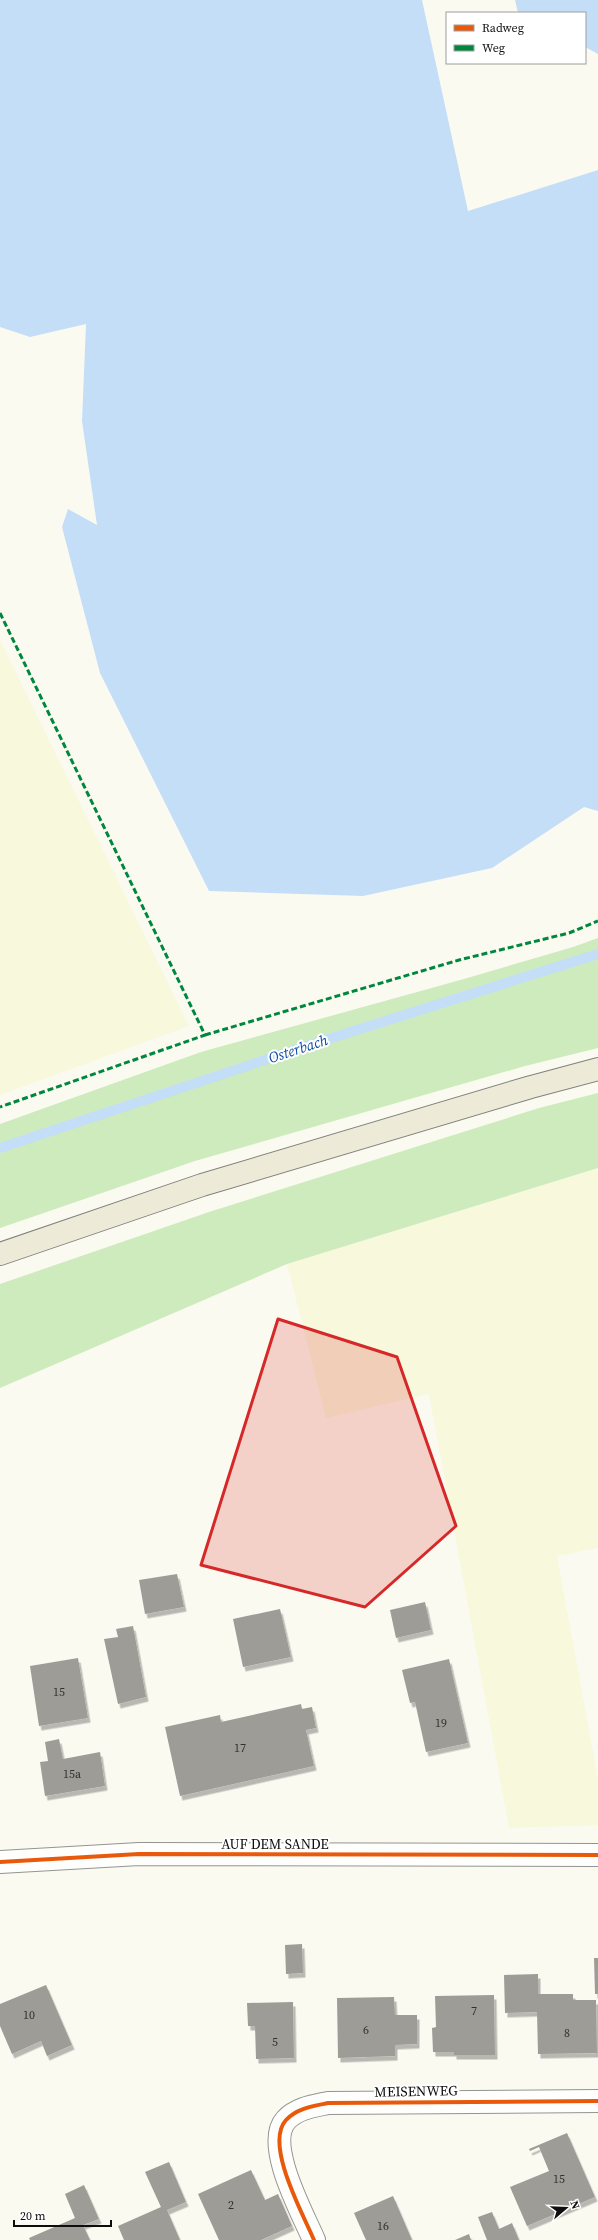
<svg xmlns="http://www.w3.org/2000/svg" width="598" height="2240" viewBox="0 0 598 2240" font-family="'Source Serif 4',serif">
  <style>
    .farmland { fill: #f7f8dc }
    .forest { fill: #cdebbc }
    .water { fill: #c4def8 }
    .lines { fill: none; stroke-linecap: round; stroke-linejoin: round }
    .stream { stroke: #c4def8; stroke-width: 10 }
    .building { fill: #9e9c97; filter: url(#shadow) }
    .minor-casing { stroke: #949490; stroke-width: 24 }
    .major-casing { stroke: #81817d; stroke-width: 24 }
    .minor { stroke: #fefefd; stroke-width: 22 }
    .major { stroke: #edebd8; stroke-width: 22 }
    .quiet { stroke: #00873e; stroke-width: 3; stroke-dasharray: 6 3; stroke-linecap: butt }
    .cycleway-casing { stroke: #fff; stroke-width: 6 }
    .cycleway { stroke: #e8590c; stroke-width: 4 }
    .marked { fill: #d62828; fill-opacity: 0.2; stroke: #d62828; stroke-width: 3; stroke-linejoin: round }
    .labels { text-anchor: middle; stroke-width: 4; stroke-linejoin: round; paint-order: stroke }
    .number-label { font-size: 12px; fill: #313130 }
    .street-label { font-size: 14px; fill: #0d0d0d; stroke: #fff }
    .water-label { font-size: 15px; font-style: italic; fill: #0d4ca7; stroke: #fff }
  </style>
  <defs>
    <filter id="shadow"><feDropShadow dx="2.5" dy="4.5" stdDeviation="0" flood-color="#0004"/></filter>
  </defs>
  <rect width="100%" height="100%" fill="#fbfaf1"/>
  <g class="farmland">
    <path d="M0,640L189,1026L0,1095Z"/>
    <path d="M598,1168V1548L557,1556L598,1779V1825L509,1828L429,1394L326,1418L287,1264Z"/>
  </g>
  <g class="forest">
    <path d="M598,938V1048L525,1066L195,1161L0,1228V1124L201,1052L464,979L573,947Z"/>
    <path d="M598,1093V1168L287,1264L0,1388V1284L209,1212L539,1108Z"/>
  </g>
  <g class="water">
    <path d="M0,0H422L468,211L598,170V811L584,807L492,868L363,896L209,891L100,673L62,527L68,509L97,525L82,421L86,324L30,337L0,327Z"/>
    <path d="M515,0H598V54L585,47V13H518Z"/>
  </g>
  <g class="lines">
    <path class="stream" d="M0,1148L325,1040L598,954"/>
  </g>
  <g class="building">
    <path d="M177,1574L184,1607L145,1614L139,1580Z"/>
    <path d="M425,1602L431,1630L396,1638L390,1610Z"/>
    <path d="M280,1609L291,1657L243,1667L233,1619Z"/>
    <path d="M133,1626L146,1697L118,1704L104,1639L118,1637L116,1629Z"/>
    <path d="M78,1658L88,1718L39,1726L30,1666Z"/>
    <path d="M449,1659L468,1743L426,1752L415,1702L410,1703L402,1670Z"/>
    <path d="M301,1704L302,1709L312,1707L316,1728L306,1730L314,1766L180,1796L165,1727L220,1715L221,1722Z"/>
    <path d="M59,1739L63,1759L100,1752L105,1786L45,1796L40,1762L48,1761L45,1742Z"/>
    <path d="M302,1944L303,1973L286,1974L285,1945Z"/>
    <path d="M594,1958H598V1994H595Z"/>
    <path d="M538,1974V1994H573V2000H596L597,2053L538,2054L537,2012L505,2013L504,1975Z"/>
    <path d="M46,1985L72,2045L47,2056L41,2041L12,2054L0,2026V2004Z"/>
    <path d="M494,1995L495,2055H454V2052H433L432,2028L436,2027L435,1996Z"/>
    <path d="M394,1997L395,2015H417V2044L395,2045V2056L338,2058L337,1998Z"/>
    <path d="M293,2002L294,2058L256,2059L255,2026H248L247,2003Z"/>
    <path d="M567,2133L595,2197L527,2226L510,2187L549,2171L539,2147L530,2151L529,2149Z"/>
    <path d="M169,2162L186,2202L167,2210L180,2240H124L118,2226L161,2207L145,2172Z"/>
    <path d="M251,2170L265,2200L278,2194L292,2226L261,2240H219L198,2194Z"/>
    <path d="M84,2185L99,2219L83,2225L90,2240H30L29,2238L75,2218L65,2194Z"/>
    <path d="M393,2196L412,2240H366L354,2213Z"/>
    <path d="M492,2212L499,2229L512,2223L519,2240H487L478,2217Z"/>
    <path d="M469,2234L471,2240H455Z"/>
  </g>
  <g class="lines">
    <defs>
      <g id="minor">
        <path d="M0,1862L139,1854L598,1855"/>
        <path d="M314,2240C303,2214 264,2144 286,2120C297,2108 314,2106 328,2103L598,2101"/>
      </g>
      <path id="major" d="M0,1254L202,1185L531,1087L598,1069"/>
    </defs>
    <use href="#minor" class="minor-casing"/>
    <use href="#major" class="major-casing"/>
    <use href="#minor" class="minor"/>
    <use href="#major" class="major"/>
    <g class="quiet">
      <path d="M0,613L205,1035L0,1107"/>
      <path d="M205,1035L459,960L569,933L598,921"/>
    </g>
    <defs>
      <g id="cycleway">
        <path d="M0,1862L139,1854L598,1855"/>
        <path d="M314,2240C303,2214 264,2144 286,2120C297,2108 314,2106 328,2103L598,2101"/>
      </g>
    </defs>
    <use href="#cycleway" class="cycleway-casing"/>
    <use href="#cycleway" class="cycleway"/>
  </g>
  <path class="marked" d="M278,1319L397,1357L456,1526L365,1607L201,1565Z"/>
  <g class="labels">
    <g class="number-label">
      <text x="59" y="1696">15</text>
      <text x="441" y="1727">19</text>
      <text x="240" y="1752">17</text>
      <text x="72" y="1778">15a</text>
      <text x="474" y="2015">7</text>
      <text x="29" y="2019">10</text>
      <text x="366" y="2034">6</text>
      <text x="567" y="2037">8</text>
      <text x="275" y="2046">5</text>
      <text x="559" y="2183">15</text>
      <text x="231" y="2209">2</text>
      <text x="383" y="2230">16</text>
    </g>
    <g class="street-label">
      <text x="275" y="1849">AUF DEM SANDE</text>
      <text transform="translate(416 2091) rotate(-1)" y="5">MEISENWEG</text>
    </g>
    <g class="water-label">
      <text transform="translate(298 1049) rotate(-18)" y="5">Osterbach</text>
    </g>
  </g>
  <rect x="446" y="12" width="140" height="52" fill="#ffffff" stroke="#9e9e9e"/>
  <rect x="454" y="25" width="20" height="6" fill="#e8590c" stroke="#9e9e9e"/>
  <text x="482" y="32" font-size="12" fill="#0d0d0d">Radweg</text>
  <rect x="454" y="45" width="20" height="6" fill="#00873e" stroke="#9e9e9e"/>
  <text x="482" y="52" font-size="12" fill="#0d0d0d">Weg</text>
  <g transform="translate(566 2208) rotate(71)" stroke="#ffffff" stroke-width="3" paint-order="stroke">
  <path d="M0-3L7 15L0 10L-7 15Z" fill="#0d0d0d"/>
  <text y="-6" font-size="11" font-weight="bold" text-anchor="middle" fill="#0d0d0d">N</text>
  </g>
  <path d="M14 2220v6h97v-6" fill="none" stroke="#0d0d0d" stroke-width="2"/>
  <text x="20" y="2220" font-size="12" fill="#0d0d0d" stroke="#ffffff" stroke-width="3" paint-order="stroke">20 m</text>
</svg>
